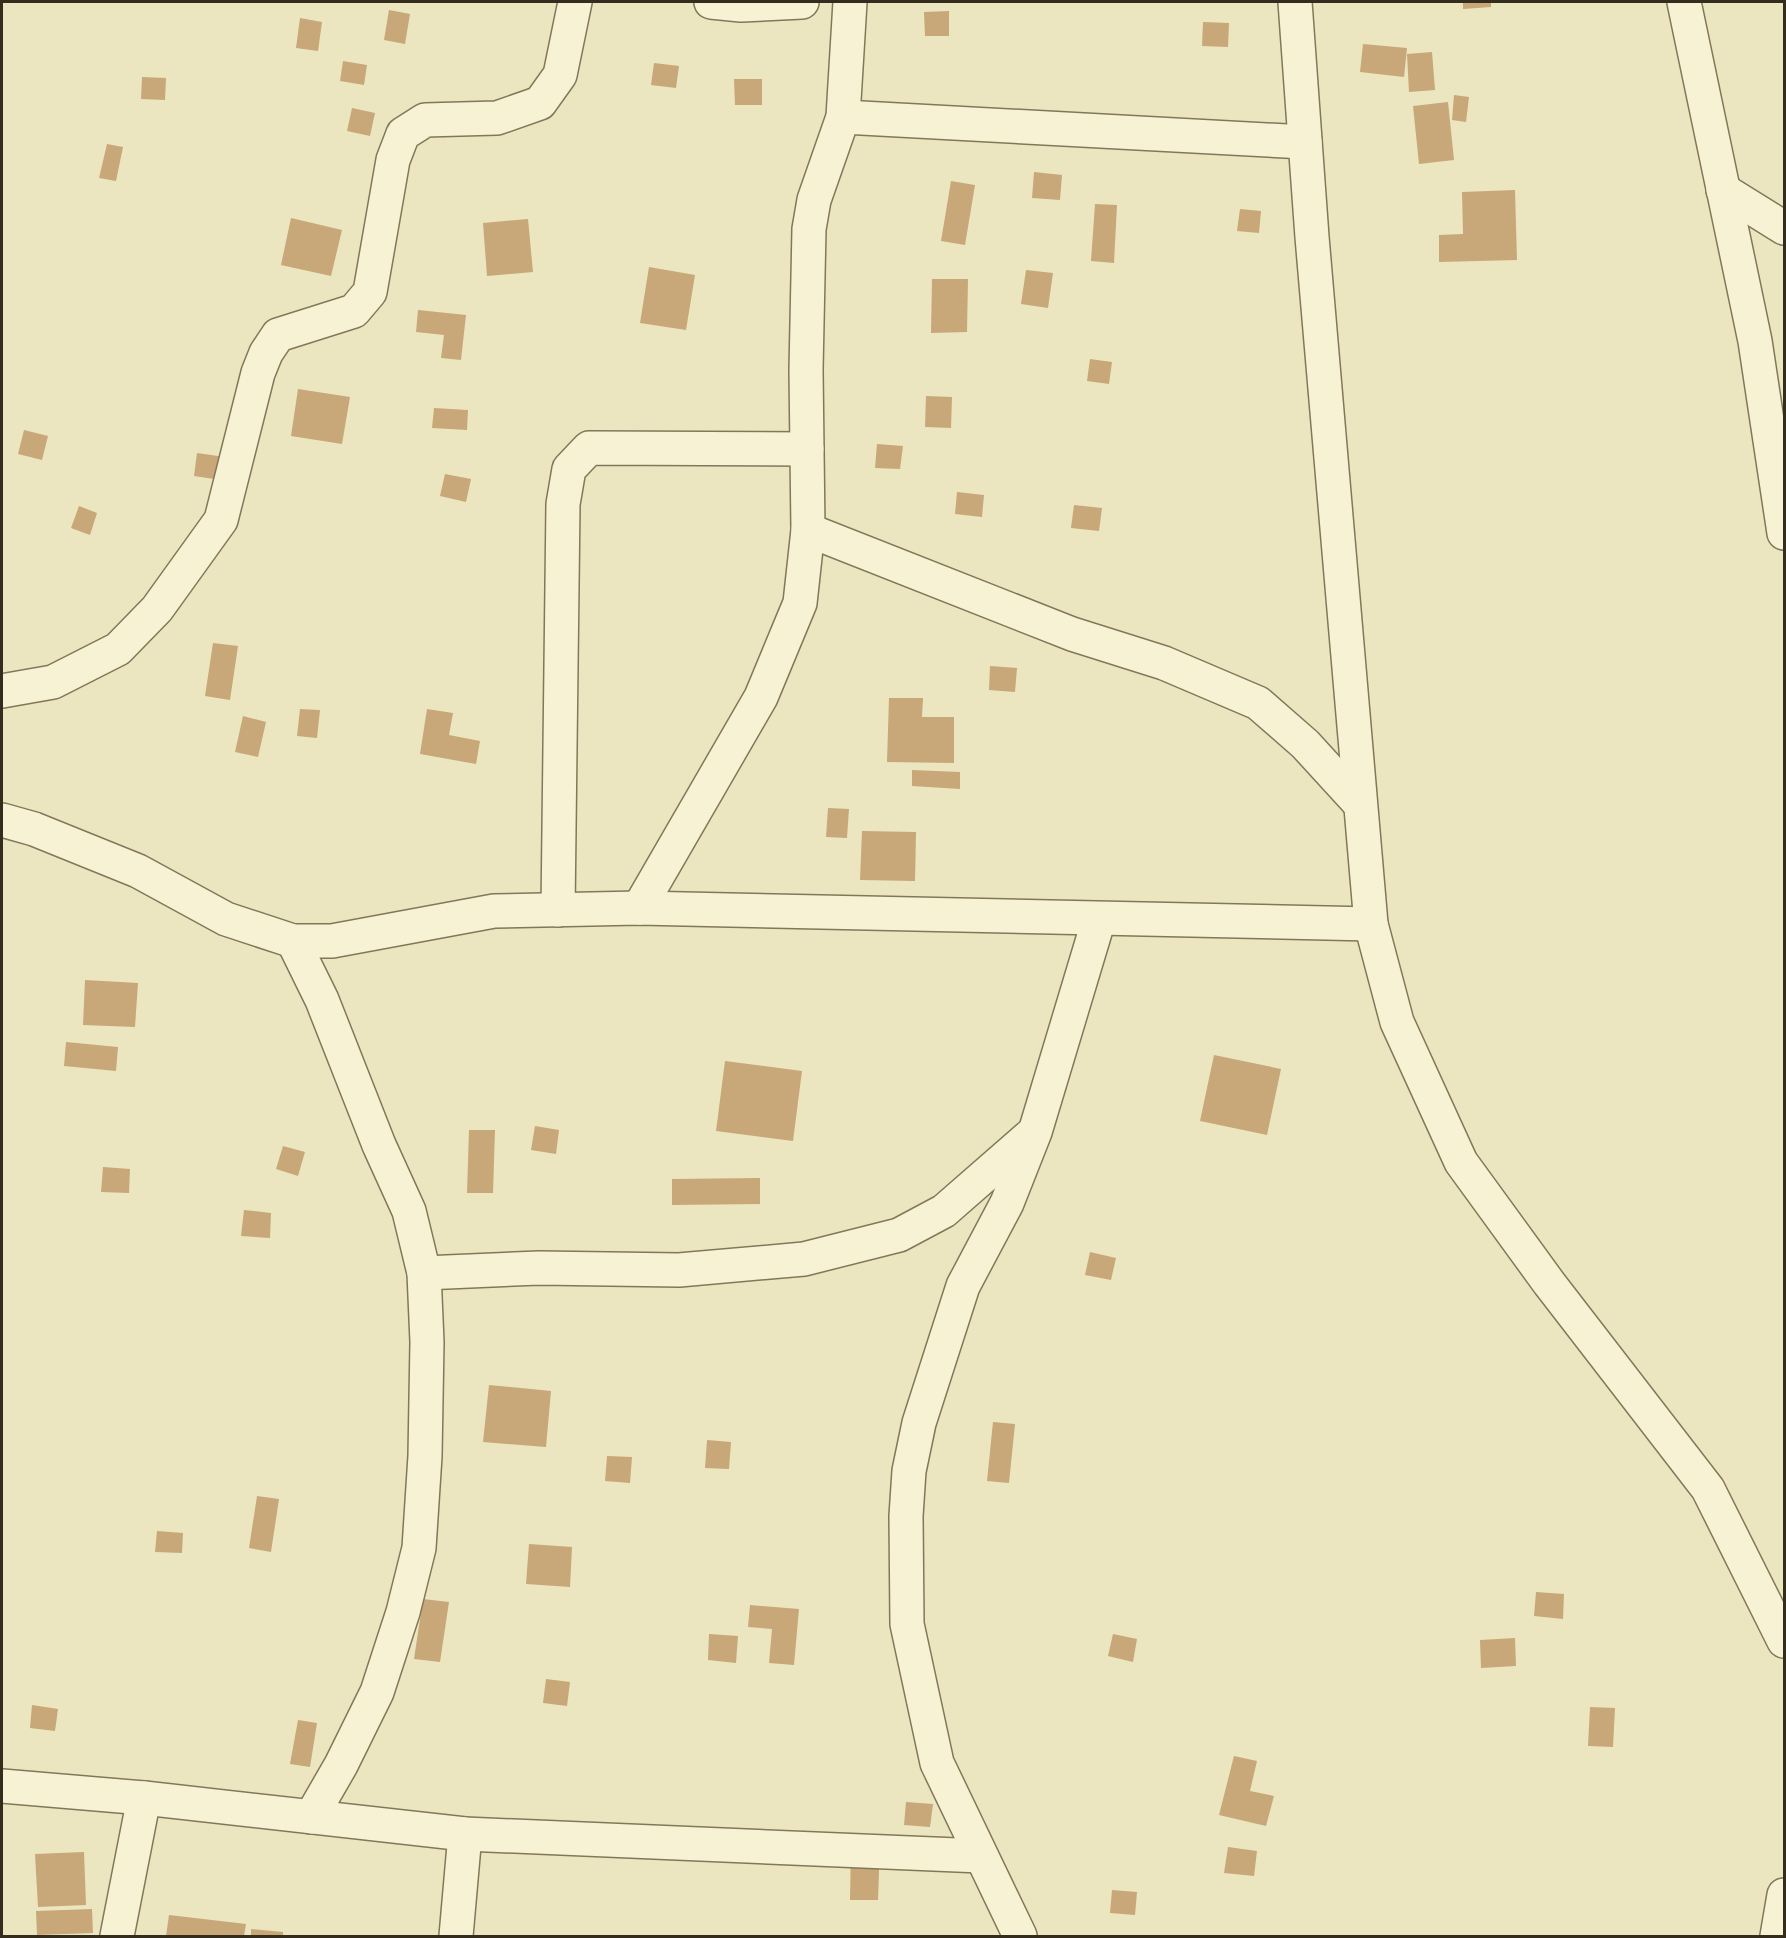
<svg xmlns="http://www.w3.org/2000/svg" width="1786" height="1938" viewBox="0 0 1786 1938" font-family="'Roboto Serif',serif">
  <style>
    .building { fill: #c8a778 }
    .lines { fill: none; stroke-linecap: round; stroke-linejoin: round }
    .minor-casing { stroke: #837759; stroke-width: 36 }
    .minor { stroke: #f7f2d3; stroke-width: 33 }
  </style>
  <rect width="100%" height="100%" fill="#ebe6c0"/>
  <g class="building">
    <path d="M1463,2H1491V7L1463,9Z"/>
    <path d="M389,10L410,14L405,44L384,40Z"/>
    <path d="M949,11V36H925L924,12Z"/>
    <path d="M300,18L322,22L318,51L296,48Z"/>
    <path d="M1203,22L1229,23L1228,47L1202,46Z"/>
    <path d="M1363,44L1407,48L1404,77L1360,72Z"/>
    <path d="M1432,52L1435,90L1409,92L1407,54Z"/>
    <path d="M343,61L367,65L364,85L340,81Z"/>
    <path d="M654,63L679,66L676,88L651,85Z"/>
    <path d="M142,77L166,78L165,100L141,99Z"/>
    <path d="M734,79H762V105H735Z"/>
    <path d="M1454,95L1469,97L1466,122L1452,120Z"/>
    <path d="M1448,102L1454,160L1419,164L1413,106Z"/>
    <path d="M352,108L375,113L370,136L347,131Z"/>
    <path d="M107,144L123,147L116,181L99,178Z"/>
    <path d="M1034,172L1062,175L1060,200L1032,198Z"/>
    <path d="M951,181L975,185L965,245L941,241Z"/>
    <path d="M1515,190L1517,260L1439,262V235L1463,234L1462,192Z"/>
    <path d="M1095,204L1117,205L1114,263L1091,261Z"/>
    <path d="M1240,209L1261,211L1259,233L1237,231Z"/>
    <path d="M291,218L342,230L331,276L281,265Z"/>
    <path d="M528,219L533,272L487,276L483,223Z"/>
    <path d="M649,267L695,275L686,330L640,323Z"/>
    <path d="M1026,270L1053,273L1048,308L1021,304Z"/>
    <path d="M932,279H968L967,332L931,333Z"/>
    <path d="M418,310L466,315L461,360L441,358L444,335L416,332Z"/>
    <path d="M1090,359L1112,362L1109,384L1087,381Z"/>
    <path d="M298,389L350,397L342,444L291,436Z"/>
    <path d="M926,396L952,397L951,428L925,427Z"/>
    <path d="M434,408L468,410L467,430L432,428Z"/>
    <path d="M24,430L48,436L42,460L18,454Z"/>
    <path d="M877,444L903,446L900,469L875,468Z"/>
    <path d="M197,453L225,457L221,480L194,476Z"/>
    <path d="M445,474L471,479L466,502L440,496Z"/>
    <path d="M957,492L984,495L982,517L955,514Z"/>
    <path d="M1074,505L1102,508L1099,531L1071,528Z"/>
    <path d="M79,506L97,513L90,535L71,528Z"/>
    <path d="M213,643L238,646L230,700L205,696Z"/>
    <path d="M990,666L1017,668L1015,692L989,690Z"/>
    <path d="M889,698H923L922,717H954V763L887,762Z"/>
    <path d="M300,709L320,710L317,738L297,736Z"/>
    <path d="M427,709L453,713L449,735L480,741L476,764L420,754Z"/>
    <path d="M243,716L266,722L258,757L235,752Z"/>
    <path d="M912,770L960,772V789L912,786Z"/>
    <path d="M828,808L849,809L847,838L826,837Z"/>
    <path d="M862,831L916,832L915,881L860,880Z"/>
    <path d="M85,980L138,983L135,1027L83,1025Z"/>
    <path d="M66,1042L118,1047L116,1071L64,1066Z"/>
    <path d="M1214,1055L1281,1069L1267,1135L1200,1121Z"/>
    <path d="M725,1061L802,1071L793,1141L716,1131Z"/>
    <path d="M535,1126L559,1130L556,1154L531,1150Z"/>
    <path d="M469,1130H495L493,1193H467Z"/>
    <path d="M283,1146L305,1152L298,1176L276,1169Z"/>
    <path d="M103,1167L130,1169L129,1193L101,1192Z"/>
    <path d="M760,1178V1204L672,1205V1179Z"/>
    <path d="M244,1210L271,1213L270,1238L241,1236Z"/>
    <path d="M1090,1252L1116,1258L1111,1280L1085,1275Z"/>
    <path d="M489,1385L551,1391L546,1447L483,1442Z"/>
    <path d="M993,1422L1015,1424L1009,1483L987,1481Z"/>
    <path d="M707,1440L731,1442L729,1469L705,1468Z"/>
    <path d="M607,1456L632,1457L630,1483L605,1481Z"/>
    <path d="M257,1496L279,1499L271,1552L249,1548Z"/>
    <path d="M157,1531L183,1533L182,1553L155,1552Z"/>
    <path d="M529,1544L572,1547L570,1587L526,1584Z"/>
    <path d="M1536,1592L1564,1594L1563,1619L1534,1616Z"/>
    <path d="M423,1599L449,1602L440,1662L414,1659Z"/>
    <path d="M750,1605L799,1609L794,1665L769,1663L772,1629L748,1627Z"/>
    <path d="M709,1634L738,1636L736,1663L708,1660Z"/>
    <path d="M1113,1634L1137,1639L1133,1662L1108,1656Z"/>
    <path d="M1515,1638L1516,1666L1481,1668L1480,1640Z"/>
    <path d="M546,1679L570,1682L567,1706L543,1703Z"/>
    <path d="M32,1705L58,1709L55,1731L30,1728Z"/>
    <path d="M1590,1707L1615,1708L1613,1747L1588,1746Z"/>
    <path d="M298,1720L317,1723L310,1767L290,1764Z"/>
    <path d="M1234,1756L1257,1761L1250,1791L1274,1796L1266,1826L1219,1815Z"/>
    <path d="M906,1802L933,1804L930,1827L904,1825Z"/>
    <path d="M851,1844L880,1845L878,1900H850Z"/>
    <path d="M1228,1847L1257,1851L1254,1876L1224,1873Z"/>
    <path d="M84,1852L86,1905L38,1907L35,1854Z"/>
    <path d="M1112,1890L1137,1892L1135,1915L1110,1913Z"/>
    <path d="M92,1909L93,1933L37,1935L36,1911Z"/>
    <path d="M169,1915L246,1924L244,1936H166Z"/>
    <path d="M251,1929L283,1932V1936H251Z"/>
  </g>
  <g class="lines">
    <defs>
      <g id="minor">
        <path d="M711,2L741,5L802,2"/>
        <path d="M1295,2L1312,237L1371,924L1397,1022L1461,1162L1549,1283L1708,1489L1784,1641"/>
        <path d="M1684,2L1755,341L1784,533"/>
        <path d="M843,117L1305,142"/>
        <path d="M1723,190L1784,228"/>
        <path d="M808,530L1072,634L1164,663L1258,703L1305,744L1360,804"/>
        <path d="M2,691L53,682L118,649L157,609L221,520L258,373L266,353L278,335L354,311L370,292L393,160L403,134L425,120L497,118L540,103L560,75L575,2"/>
        <path d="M2,820L34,829L138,871L226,919L293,941H332L494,911L639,908L1371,924"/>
        <path d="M639,908L761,697L800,603L808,530L806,370L809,229L814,200L843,117L850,2"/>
        <path d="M558,910L563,504L569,469L589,448L807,449"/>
        <path d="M293,941L322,1000L379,1145L409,1211L424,1273L427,1342L425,1456L419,1548L403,1612L377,1692L341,1765L311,1817"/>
        <path d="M424,1273L539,1268L679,1270L804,1259L899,1235L944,1211L1030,1136"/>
        <path d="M2,1786L144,1798L465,1834L981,1856"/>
        <path d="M117,1936L144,1798"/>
        <path d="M456,1936L465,1834"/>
        <path d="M1020,1936L937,1763L907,1624L906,1516L909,1471L919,1423L963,1286L1007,1203L1035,1132L1099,919"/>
        <path d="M1777,1936L1784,1895"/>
      </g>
    </defs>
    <use href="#minor" class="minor-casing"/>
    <use href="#minor" class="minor"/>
  </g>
  <rect width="1786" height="1938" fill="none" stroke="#342c1d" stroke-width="6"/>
</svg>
